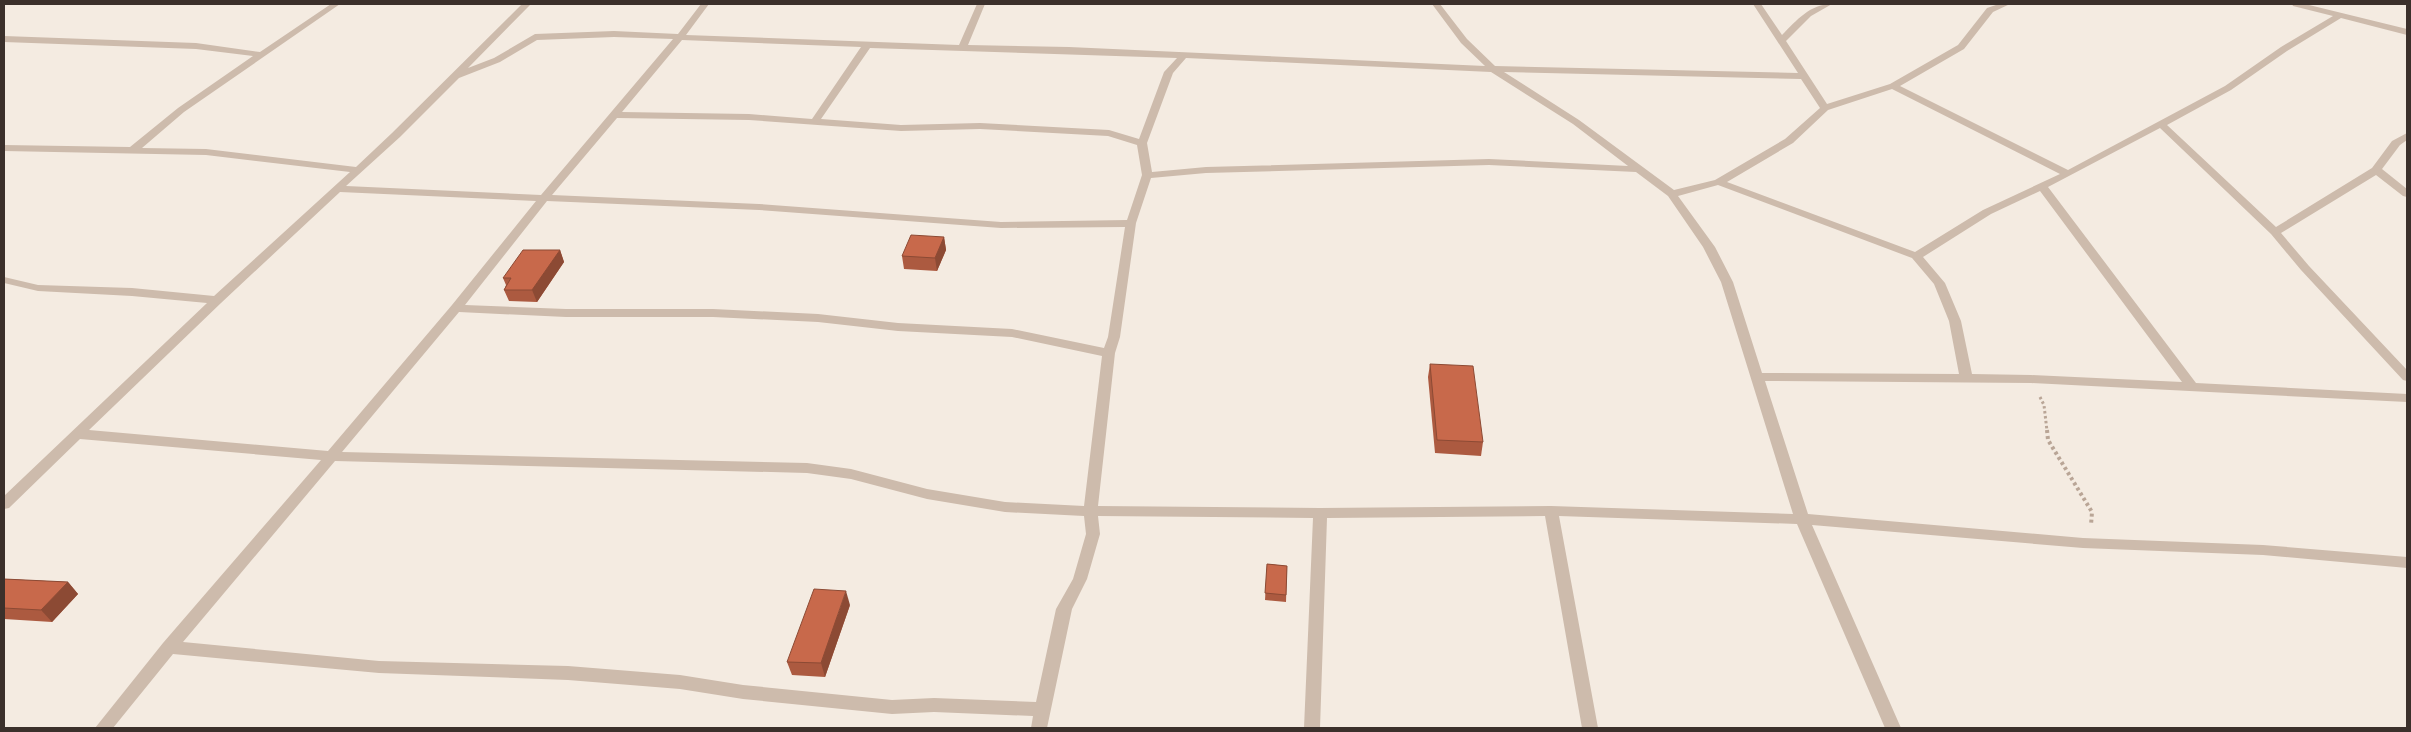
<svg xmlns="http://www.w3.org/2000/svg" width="2411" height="732" viewBox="0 0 2411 732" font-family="'Space Grotesk',sans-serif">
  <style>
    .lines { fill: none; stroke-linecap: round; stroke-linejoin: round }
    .path-far1 { stroke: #b9a596; stroke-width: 3; stroke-dasharray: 2.5 2.5; stroke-linecap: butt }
    .path { stroke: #b9a596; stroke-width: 4; stroke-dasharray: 3 3; stroke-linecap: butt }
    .minor { fill: #cdbbac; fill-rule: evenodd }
    .wall { fill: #ac5a40 }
    .shaded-wall { fill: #8c4a34 }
    .building { fill: #c8694b; stroke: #8c4a34 }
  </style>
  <rect width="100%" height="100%" fill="#f4ebe1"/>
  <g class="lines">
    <path class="path-far1" d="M2040,397L2044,405L2047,431"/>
    <path class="path" d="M2047,430L2048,440L2092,512L2091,525"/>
    <path class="minor" d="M331,4H340L184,112L142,148L206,149L356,167L392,133L522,4H531L468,68L494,58L535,34L614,31L678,34L701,4H709L686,35L959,45L977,4H985L968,45L1069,47L1485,66L1461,43L1432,4H1440L1467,39L1495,66L1798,73L1753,4H1761L1782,35C1797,20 1810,4 1832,4L1811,16L1786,41L1827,104L1890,84L1958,45L1987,8L1999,4H2010L1993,12L1964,49L1900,86L2068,170L2225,86L2281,47L2333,16L2293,6L2292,4H2305L2407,29V35L2341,18L2287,51L2231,90L2167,125L2276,227L2372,168L2392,141L2407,133V140L2400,145L2382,169L2407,189V197L2403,196L2376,175L2281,233L2309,266L2407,370V381L2403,380L2301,270L2271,234L2160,128L2048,187L2196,383L2407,394V402L2031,383L1765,381L1808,514L2083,538L2263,545L2407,557V568L2263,555L2083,548L1812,525L1901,728H1885L1797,524L1559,516L1598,728H1582L1545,516L1327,518L1320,728H1304L1313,518L1098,516L1100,534L1087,579L1072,609L1047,728H1031L1033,716L934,712L892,714L743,699L680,689L568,680L379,673L173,654L113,728H95L163,643L321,460L80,439L9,508L4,509V496L207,303L132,296L38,291L4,283V277L38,285L132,288L214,296L350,172L206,155L4,151V145L130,147L178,108L253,56L196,49L4,42V36L196,43L260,52ZM614,37L673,39L541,195L346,186L400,137L459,78L500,62L537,40ZM682,40L861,47L812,119L749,114L622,112ZM870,48L1177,58L1164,72L1139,139L1109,130L980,123L901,125L821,119ZM1186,58L1491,72L1573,124L1628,166L1489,159L1206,167L1152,172L1147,143L1173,73ZM1504,72L1801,79L1820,108L1785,139L1715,180L1674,190L1579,120ZM1892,89L2060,174L1983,210L1915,252L1727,182L1793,143L1828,110ZM617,118L749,120L901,131L980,129L1108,136L1137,145L1142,175L1127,220L1001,222L759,204L552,195ZM1489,165L1636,172L1668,196L1703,247L1721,282L1793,514L1551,506L1320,508L1098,506L1115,353L1120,337L1136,223L1151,178L1206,173ZM1718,185L1912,258L1934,284L1949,321L1959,374L1762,373L1733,282L1715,247L1678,196ZM2040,191L2182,382L2031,375L1972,374L1961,321L1945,283L1923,257L1991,214ZM340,192L536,201L452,305L328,451L89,430L221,303ZM547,201L759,210L1001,228L1125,227L1108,337L1104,348L1012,329L898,323L818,314L713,309H566L465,305ZM459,312L566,317H713L818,322L898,331L1012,337L1102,356L1084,506L1005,502L927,489L851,469L807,463L342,452ZM335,461L807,473L851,479L927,499L1005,512L1084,516L1086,534L1073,579L1056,609L1036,702L934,698L892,700L743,685L680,675L568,666L379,661L183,642Z"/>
  </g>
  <g class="wall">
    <path d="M944,237L946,250L937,271L904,269L902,256Z"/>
    <path d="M560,250L564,262L537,302L509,301L504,290L506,285L503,278Z"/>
    <path d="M1430,364L1483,442L1481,456L1435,453L1428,377Z"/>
    <path d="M1267,564L1287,566L1286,602L1265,600Z"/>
    <path d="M4,579L68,582L78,594L52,622L4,619Z"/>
    <path d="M850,605L825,677L792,675L787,662Z"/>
  </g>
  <g class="shaded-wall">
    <path d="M944,237L946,250L937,271L935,258Z"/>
    <path d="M560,250L564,262L537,302L532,290Z"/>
    <path d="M68,582L78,594L52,622L41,610Z"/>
    <path d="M846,591L850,605L825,677L821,663Z"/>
  </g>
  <g class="building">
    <path d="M911,235L944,237L935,258L902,256Z"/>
    <path d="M523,250H560L532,290H504L511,278H503Z"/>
    <path d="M1430,364L1473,366L1483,442L1437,440Z"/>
    <path d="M1267,564L1287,566L1286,595L1265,593Z"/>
    <path d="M4,579L68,582L41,610L4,608Z"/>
    <path d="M814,589L846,591L821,663L787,662Z"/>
  </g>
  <rect width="2411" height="732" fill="none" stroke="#3b302b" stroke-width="10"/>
</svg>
